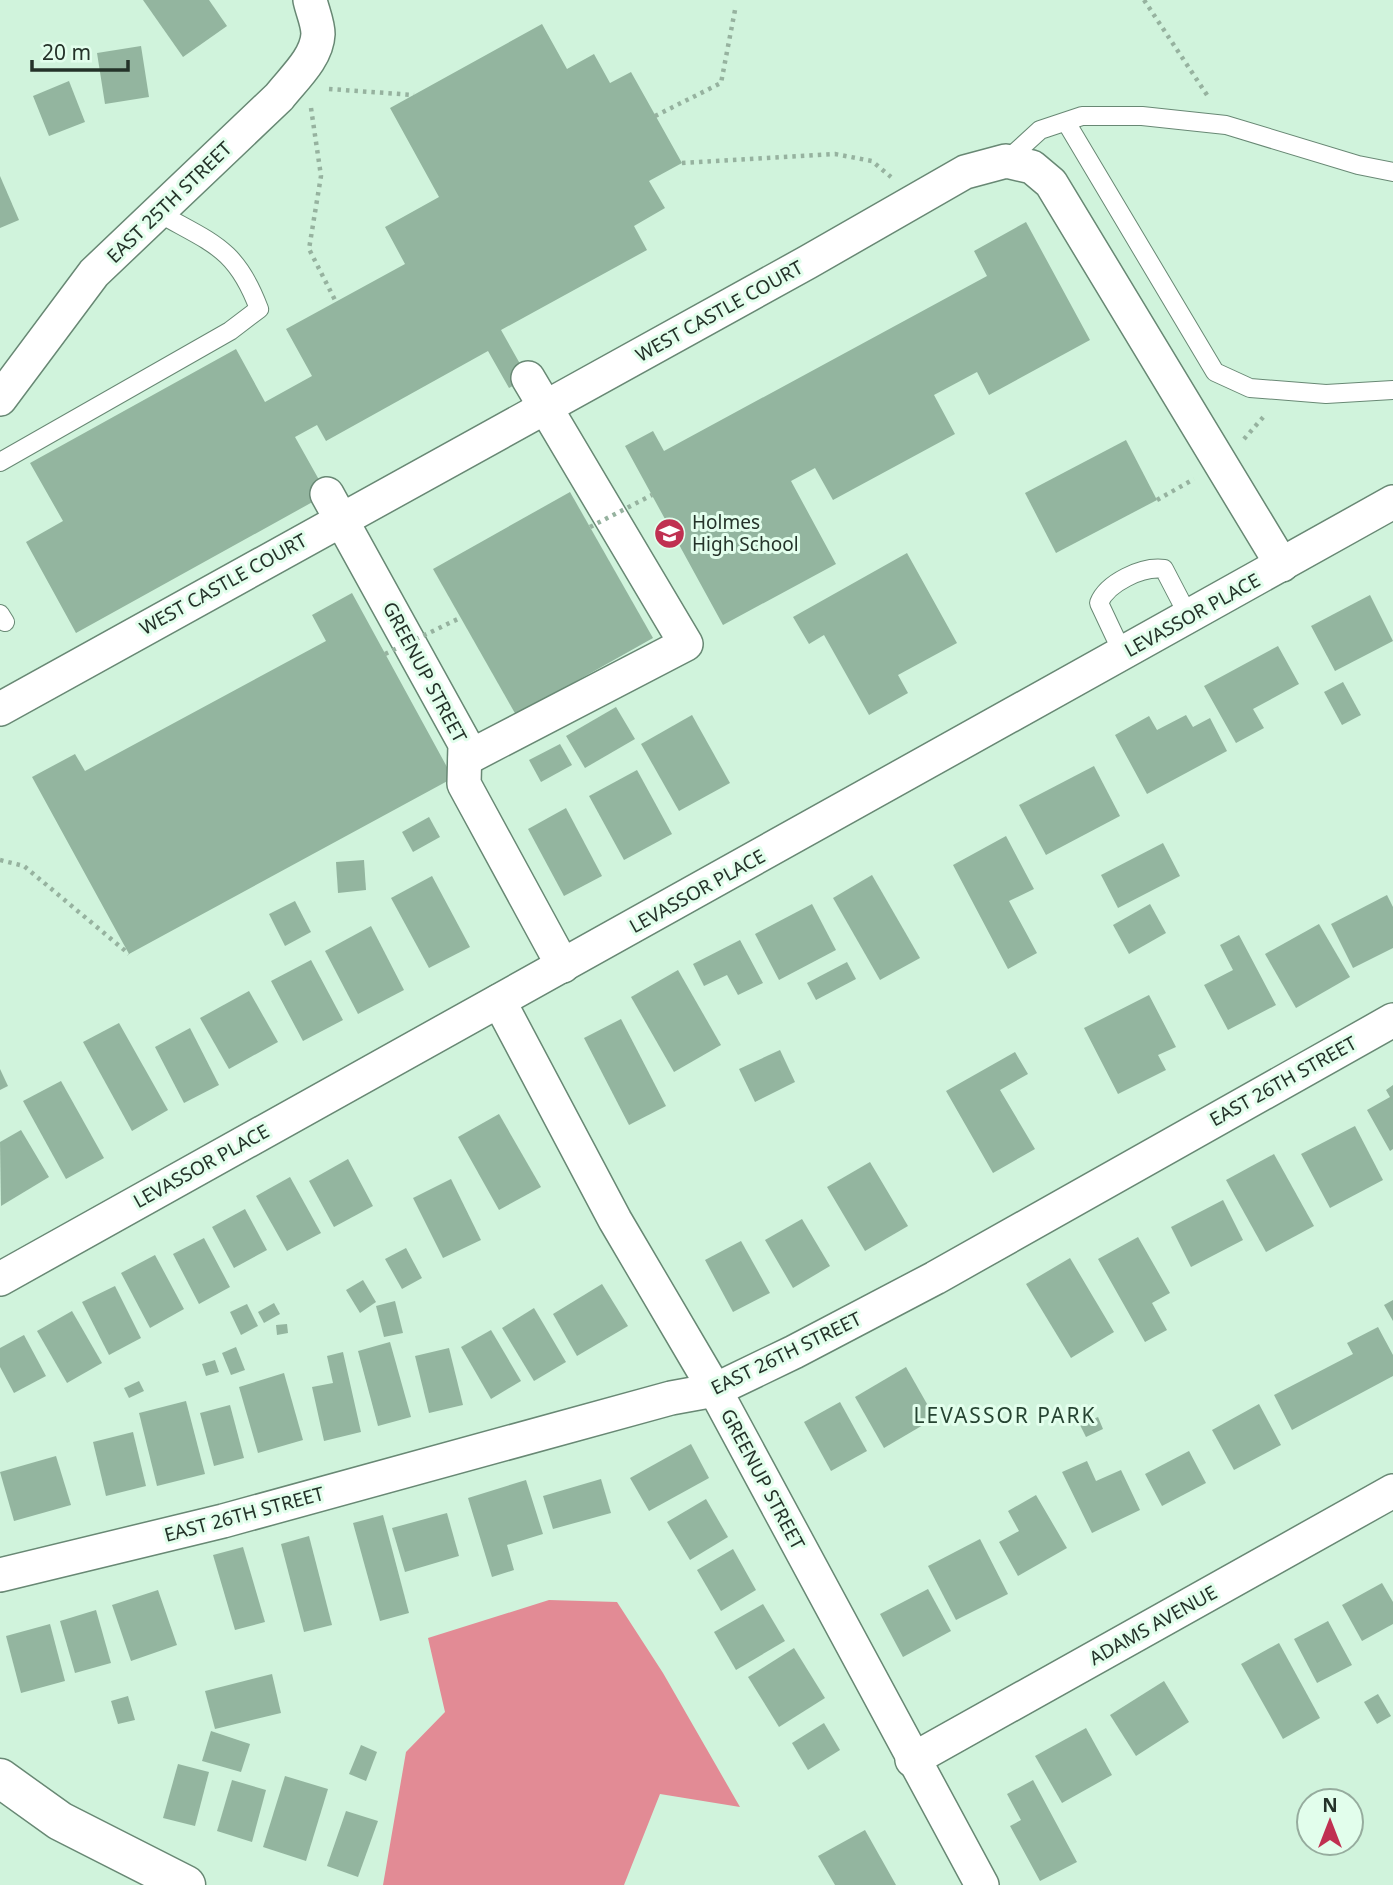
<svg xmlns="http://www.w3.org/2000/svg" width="1393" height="1885" viewBox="0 0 1393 1885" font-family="'Noto Sans',sans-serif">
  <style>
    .forest { fill: #e28b95 }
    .building { fill: #93b59f }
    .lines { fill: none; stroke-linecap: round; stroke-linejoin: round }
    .lane-casing { stroke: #688874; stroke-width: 20 }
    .street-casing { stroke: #688874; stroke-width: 36 }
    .secondary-casing { stroke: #688874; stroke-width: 41 }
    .path { stroke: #96b29f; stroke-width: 4.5; stroke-dasharray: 3.5 5; stroke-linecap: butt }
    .lane { stroke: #fff; stroke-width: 18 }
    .street { stroke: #fff; stroke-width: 33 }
    .secondary { stroke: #fff; stroke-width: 38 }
    .path-bridge { stroke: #96b29f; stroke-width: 4.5; stroke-dasharray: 3.5 5; stroke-linecap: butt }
    .labels { text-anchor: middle; stroke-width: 6; stroke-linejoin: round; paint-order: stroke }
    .street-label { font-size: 19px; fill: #243229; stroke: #e2feec }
    .poi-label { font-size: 19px; fill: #243229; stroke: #e2feec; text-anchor: start }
    .neighbourhood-label { font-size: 21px; letter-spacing: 2px; fill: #264432; stroke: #e2feec }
  </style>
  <rect width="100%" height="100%" fill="#d0f3dc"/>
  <path class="forest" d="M549,1600L617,1602L663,1673L740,1807L660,1794L624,1885H383L406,1752L445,1712L428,1638Z"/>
  <g class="building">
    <path d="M143,0H209L227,26L183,57Z"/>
    <path d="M542,24L567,69L594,54L610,83L631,72L682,163L649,181L665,208L634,226L647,250L501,330L528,378L509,388L488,351L326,441L317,425L295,437L327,494L76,633L26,542L63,521L30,463L236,349L265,402L312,376L286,329L405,264L385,227L439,197L390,108Z"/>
    <path d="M141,46L149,97L105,104L97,53Z"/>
    <path d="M69,81L85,122L49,136L33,96Z"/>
    <path d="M0,176L19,220L0,228Z"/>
    <path d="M1026,222L1090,340L989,395L977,372L934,395L955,434L833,500L815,468L791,481L836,564L723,625L625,446L653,431L664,451L987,276L974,251Z"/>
    <path d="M1126,440L1157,500L1056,553L1025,493Z"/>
    <path d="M570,492L653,638L516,715L433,569Z"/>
    <path d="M907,553L957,643L898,675L908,693L869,715L824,635L809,644L793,617Z"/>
    <path d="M352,593L453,778L129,954L32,777L75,754L85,771L326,641L312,615Z"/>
    <path d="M1370,595L1393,641L1335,671L1311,626Z"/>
    <path d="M1278,646L1299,684L1253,709L1264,728L1236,743L1204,686Z"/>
    <path d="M1343,682L1361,715L1342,725L1324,692Z"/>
    <path d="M616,707L635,739L585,768L566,736Z"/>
    <path d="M692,715L730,783L679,811L641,744Z"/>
    <path d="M1186,715L1193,727L1210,718L1227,751L1147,794L1115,735L1149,716L1157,730Z"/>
    <path d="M560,744L572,765L541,782L529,760Z"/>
    <path d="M1094,766L1120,816L1046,855L1019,805Z"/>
    <path d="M637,770L672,834L624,860L589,796Z"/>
    <path d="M566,808L602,876L564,896L528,829Z"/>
    <path d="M429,817L440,837L413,852L402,832Z"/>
    <path d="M1006,836L1034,889L1009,901L1037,953L1008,969L953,865Z"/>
    <path d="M1163,843L1180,876L1118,908L1101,875Z"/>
    <path d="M364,860L366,890L338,893L336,862Z"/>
    <path d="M872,875L920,958L880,980L833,898Z"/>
    <path d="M432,876L470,947L429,968L391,898Z"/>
    <path d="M1387,895L1393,907V948L1353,968L1331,924Z"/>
    <path d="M295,901L311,932L285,946L269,914Z"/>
    <path d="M812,904L836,950L779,980L755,934Z"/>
    <path d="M1150,904L1166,933L1129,954L1113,925Z"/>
    <path d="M1319,924L1350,977L1296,1008L1265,954Z"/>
    <path d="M371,926L404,990L358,1014L325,951Z"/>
    <path d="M1239,935L1276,1005L1228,1030L1204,985L1233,970L1220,945Z"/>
    <path d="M740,940L763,983L738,995L727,975L704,986L693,964Z"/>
    <path d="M311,960L343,1020L303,1041L271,981Z"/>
    <path d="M847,962L856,979L816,1000L807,983Z"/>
    <path d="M678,970L721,1045L674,1072L631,997Z"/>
    <path d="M249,991L278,1042L229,1069L200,1018Z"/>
    <path d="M1149,995L1176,1047L1158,1055L1166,1070L1118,1094L1084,1028Z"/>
    <path d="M621,1019L666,1106L629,1125L584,1038Z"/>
    <path d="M119,1023L168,1110L132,1131L83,1042Z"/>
    <path d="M190,1028L219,1085L184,1103L155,1047Z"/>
    <path d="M780,1050L795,1082L755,1102L739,1069Z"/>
    <path d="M1015,1052L1028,1074L1000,1090L1035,1149L993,1173L946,1091Z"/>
    <path d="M0,1069L8,1086L0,1090Z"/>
    <path d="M61,1081L104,1158L66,1179L23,1101Z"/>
    <path d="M1393,1085V1149L1390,1151L1367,1110L1390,1097L1386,1090Z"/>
    <path d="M499,1114L541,1187L499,1210L458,1137Z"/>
    <path d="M1355,1126L1383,1180L1330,1208L1301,1154Z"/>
    <path d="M21,1130L49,1177L1,1206L0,1142Z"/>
    <path d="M1274,1154L1314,1226L1266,1252L1226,1180Z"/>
    <path d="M348,1159L373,1206L334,1227L309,1181Z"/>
    <path d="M870,1162L908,1226L865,1251L827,1187Z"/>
    <path d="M290,1177L321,1233L287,1251L256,1196Z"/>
    <path d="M451,1179L481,1240L443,1258L413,1198Z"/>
    <path d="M1223,1200L1243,1240L1191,1267L1171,1227Z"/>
    <path d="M245,1209L267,1250L234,1268L212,1227Z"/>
    <path d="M802,1219L830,1266L793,1288L765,1240Z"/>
    <path d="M1138,1237L1170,1293L1152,1303L1167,1330L1145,1342L1098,1259Z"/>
    <path d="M204,1238L230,1287L199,1304L173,1254Z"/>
    <path d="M741,1241L770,1293L733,1312L705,1260Z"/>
    <path d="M406,1248L422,1278L402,1289L385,1259Z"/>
    <path d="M155,1255L184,1309L150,1328L121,1273Z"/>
    <path d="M1070,1258L1114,1332L1071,1358L1026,1284Z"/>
    <path d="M363,1280L376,1302L360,1313L346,1290Z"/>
    <path d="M602,1284L628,1326L577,1356L553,1314Z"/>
    <path d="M115,1286L141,1338L109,1355L82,1302Z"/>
    <path d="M1393,1300V1321L1384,1305Z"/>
    <path d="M395,1301L403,1333L384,1337L376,1306Z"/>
    <path d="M274,1303L280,1314L264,1323L258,1312Z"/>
    <path d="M247,1304L258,1326L241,1335L230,1312Z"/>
    <path d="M534,1308L566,1362L534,1381L502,1328Z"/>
    <path d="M72,1311L102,1363L67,1383L37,1331Z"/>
    <path d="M287,1324L288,1333L277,1335L276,1325Z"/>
    <path d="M1378,1327L1393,1355V1376L1292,1430L1274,1395L1353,1354L1347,1343Z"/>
    <path d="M491,1330L521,1381L491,1399L461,1347Z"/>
    <path d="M24,1335L46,1376L14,1393L0,1367V1348Z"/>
    <path d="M390,1342L411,1417L378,1426L358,1351Z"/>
    <path d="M236,1347L245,1370L231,1375L222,1353Z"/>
    <path d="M449,1348L463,1405L429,1413L415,1356Z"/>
    <path d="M343,1352L361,1432L324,1441L312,1387L333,1383L327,1356Z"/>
    <path d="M215,1360L219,1372L206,1376L202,1364Z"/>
    <path d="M906,1367L935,1418L884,1448L855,1397Z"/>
    <path d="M284,1373L303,1440L258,1453L239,1387Z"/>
    <path d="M139,1381L144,1391L129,1398L124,1388Z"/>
    <path d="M186,1401L205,1474L157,1486L139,1413Z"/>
    <path d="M840,1402L867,1451L831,1471L804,1422Z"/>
    <path d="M1259,1404L1281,1445L1234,1470L1212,1430Z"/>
    <path d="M230,1405L244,1458L214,1466L200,1413Z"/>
    <path d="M1098,1417L1103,1429L1086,1437L1080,1425Z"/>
    <path d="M133,1432L146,1486L106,1496L93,1442Z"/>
    <path d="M691,1444L709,1478L649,1511L630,1478Z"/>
    <path d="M1189,1451L1206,1483L1162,1506L1145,1474Z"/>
    <path d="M56,1456L71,1505L14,1521L0,1472Z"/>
    <path d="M1087,1461L1096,1481L1121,1470L1140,1510L1092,1533L1062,1472Z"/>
    <path d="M601,1479L611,1513L553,1529L543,1496Z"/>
    <path d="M526,1480L543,1534L507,1545L514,1570L492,1577L468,1498Z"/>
    <path d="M1036,1495L1067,1548L1018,1576L999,1542L1019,1531L1008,1511Z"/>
    <path d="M706,1499L728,1537L690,1560L667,1522Z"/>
    <path d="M447,1513L459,1556L405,1572L392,1528Z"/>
    <path d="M383,1515L409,1613L380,1621L353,1523Z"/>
    <path d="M309,1536L332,1625L304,1632L281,1544Z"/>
    <path d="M980,1539L1008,1594L956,1620L928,1566Z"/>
    <path d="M243,1547L265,1622L235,1630L213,1555Z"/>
    <path d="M733,1549L756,1590L721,1611L697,1570Z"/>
    <path d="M1382,1583L1393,1602V1624L1362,1641L1342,1605Z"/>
    <path d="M928,1589L951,1631L903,1657L880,1614Z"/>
    <path d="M158,1590L177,1645L131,1661L112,1605Z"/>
    <path d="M763,1604L785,1641L736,1670L714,1632Z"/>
    <path d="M96,1610L111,1663L75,1673L60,1621Z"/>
    <path d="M1328,1621L1352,1665L1317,1683L1294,1639Z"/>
    <path d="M50,1624L65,1681L21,1693L6,1636Z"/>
    <path d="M1279,1643L1320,1718L1283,1739L1241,1664Z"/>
    <path d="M794,1648L825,1698L779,1727L748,1677Z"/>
    <path d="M272,1674L281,1713L215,1729L205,1691Z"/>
    <path d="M1164,1681L1189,1722L1136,1756L1110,1715Z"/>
    <path d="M1378,1694L1391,1716L1377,1724L1364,1702Z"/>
    <path d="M128,1696L135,1720L118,1724L111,1701Z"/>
    <path d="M824,1723L840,1750L808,1770L792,1743Z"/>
    <path d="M1086,1728L1112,1775L1062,1803L1035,1756Z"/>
    <path d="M211,1731L250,1744L241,1772L202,1761Z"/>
    <path d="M361,1745L377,1752L366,1781L349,1774Z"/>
    <path d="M178,1764L209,1772L195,1826L163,1818Z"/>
    <path d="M285,1776L328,1789L306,1861L263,1847Z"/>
    <path d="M232,1780L266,1790L252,1842L217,1831Z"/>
    <path d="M1033,1780L1077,1862L1040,1881L1010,1826L1021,1820L1007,1794Z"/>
    <path d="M346,1811L378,1821L358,1877L327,1866Z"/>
    <path d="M865,1830L896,1885H835L818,1856Z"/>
  </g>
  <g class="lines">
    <defs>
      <g id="lane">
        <path d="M1066,122L1215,372L1250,388L1326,394L1393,390"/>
        <path d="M1006,161L1040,130L1082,116H1142L1226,125L1358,165L1393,172"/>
        <path d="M0,462L230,331L259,309C236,247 211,243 157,212"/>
        <path d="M0,614L5,622"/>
        <path d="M1123,654L1099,603C1107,583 1142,566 1164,569L1189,617"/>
      </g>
      <g id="street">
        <path d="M0,399L94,273L279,97C293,79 317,58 318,34C318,23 312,10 310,0"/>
        <path d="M327,494L465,744L464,784L563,966"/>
        <path d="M0,709L808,262L965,172L1006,161L1032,167L1051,183L1282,565"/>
        <path d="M465,759L686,644L528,378"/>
        <path d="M499,1001L615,1220L715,1390L982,1885"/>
        <path d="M0,1279L1393,502"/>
        <path d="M0,1575L223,1521L671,1398L715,1390L794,1352L935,1278L1393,1020"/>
        <path d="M912,1760L1393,1491"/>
      </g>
      <path id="secondary" d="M0,1778L60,1821L186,1885"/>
    </defs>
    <use href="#lane" class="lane-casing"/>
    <use href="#street" class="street-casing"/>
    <use href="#secondary" class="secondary-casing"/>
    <g class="path">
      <path d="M1144,0L1209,98"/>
      <path d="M329,89L414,95"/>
      <path d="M311,108L321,176L309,249L336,302"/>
      <path d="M655,116L721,83L735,10"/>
      <path d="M682,163L835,154L872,161L891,177"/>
      <path d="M1244,439L1266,414"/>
      <path d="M1157,500L1194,479"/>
      <path d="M0,860L24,866L129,954"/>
    </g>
    <use href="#lane" class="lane"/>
    <use href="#street" class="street"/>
    <use href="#secondary" class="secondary"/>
    <g class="path-bridge">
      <path d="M590,527L652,495"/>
      <path d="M385,654L460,618"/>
    </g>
  </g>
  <defs>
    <symbol id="school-disc" viewBox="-11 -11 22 22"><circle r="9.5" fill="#c03051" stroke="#e2feec"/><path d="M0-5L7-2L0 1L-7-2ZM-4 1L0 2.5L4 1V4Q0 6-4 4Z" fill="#fff"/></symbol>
  </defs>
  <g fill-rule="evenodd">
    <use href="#school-disc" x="652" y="516" width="35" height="35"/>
  </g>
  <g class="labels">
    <g class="street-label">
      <text transform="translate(169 202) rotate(-44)" y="7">EAST 25TH STREET</text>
      <text transform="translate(719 311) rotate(-29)" y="7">WEST CASTLE COURT</text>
      <text transform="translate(223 584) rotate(-29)" y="7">WEST CASTLE COURT</text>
      <text transform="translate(1192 615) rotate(-29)" y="7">LEVASSOR PLACE</text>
      <text transform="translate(425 672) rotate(62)" y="7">GREENUP STREET</text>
      <text transform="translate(697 891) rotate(-29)" y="7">LEVASSOR PLACE</text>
      <text transform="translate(1283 1081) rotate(-29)" y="7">EAST 26TH STREET</text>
      <text transform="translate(201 1166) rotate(-29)" y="7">LEVASSOR PLACE</text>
      <text transform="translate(786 1353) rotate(-26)" y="7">EAST 26TH STREET</text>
      <text transform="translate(763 1479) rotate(62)" y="7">GREENUP STREET</text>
      <text transform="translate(244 1514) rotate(-15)" y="7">EAST 26TH STREET</text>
      <text transform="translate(1153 1625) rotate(-29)" y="7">ADAMS AVENUE</text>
    </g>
    <g class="poi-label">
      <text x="692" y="529">Holmes<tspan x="692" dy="22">High School</tspan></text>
    </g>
    <g class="neighbourhood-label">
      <text x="1005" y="1423">LEVASSOR PARK</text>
    </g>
  </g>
  <g transform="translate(1330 1822)"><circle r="33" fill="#e2feec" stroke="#96ac9e" stroke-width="2"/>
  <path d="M0-5L12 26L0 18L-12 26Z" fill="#c03051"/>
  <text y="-10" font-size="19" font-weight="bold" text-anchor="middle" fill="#243229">N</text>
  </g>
  <path d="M32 60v10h96v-10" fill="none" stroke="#243229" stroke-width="3.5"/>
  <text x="42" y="60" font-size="21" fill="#243229" stroke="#e2feec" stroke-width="5" paint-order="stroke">20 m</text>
</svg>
